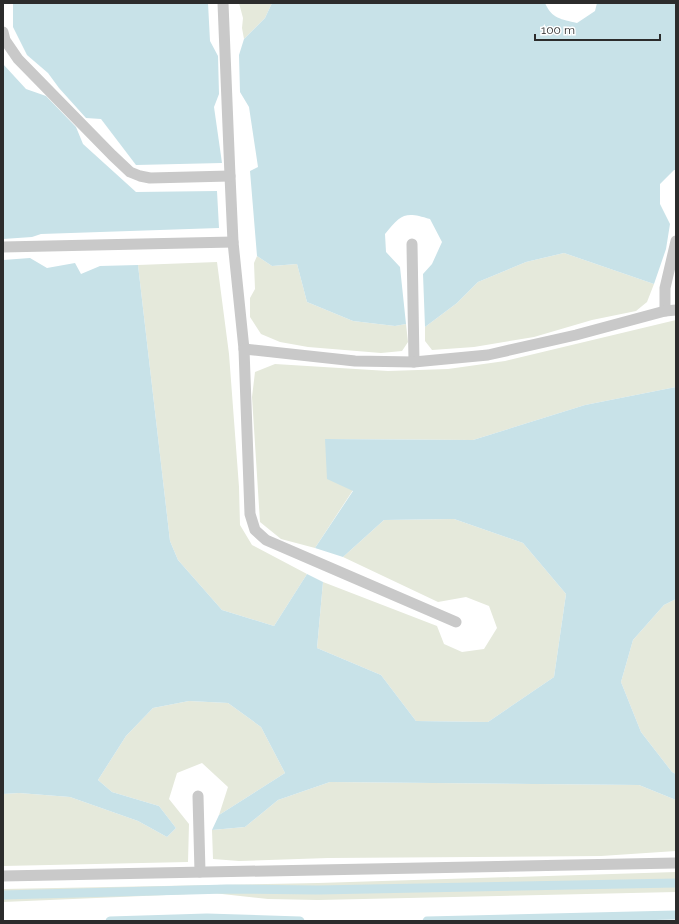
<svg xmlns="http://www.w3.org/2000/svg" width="679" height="924" viewBox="0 0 679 924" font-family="Raleway,sans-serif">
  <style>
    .green { fill: #e5e9db }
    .water { fill: #c8e2e8 }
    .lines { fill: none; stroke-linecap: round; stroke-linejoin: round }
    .canal { stroke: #c8e2e8; stroke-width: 9 }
    .minor { stroke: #c9c9c9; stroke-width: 11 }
  </style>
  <rect width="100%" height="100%" fill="#fff"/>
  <g class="green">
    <path d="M239,3H272L265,18L244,39L242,28L243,18Z"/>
    <path d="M564,253L654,284L647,302L636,311L592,320L534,337L474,347L432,350L425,341V327L457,303L478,282L526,262Z"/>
    <path d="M257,256L272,266L297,264L307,302L353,321L395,326L406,324L408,342L402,351L381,353L308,347L280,342L261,334L250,317V298L255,289L254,263Z"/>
    <path d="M217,262L229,354L239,487L240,525L252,545L307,574L274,626L222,610L178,560L170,541L138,265Z"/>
    <path d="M676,320V387L585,405L473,440L325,439L353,490L315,548L281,539L260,522L252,397L255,372L275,364L388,371L448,369L505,361Z"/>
    <path d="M454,519L523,543L566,594L554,677L488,722L416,721L381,675L317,648L323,582L437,626L444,644L462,652L484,649L497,628L489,606L466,597L438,602L343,557L384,520Z"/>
    <path d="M676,599V774L672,772L641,732L621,682L633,640L664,605Z"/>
    <path d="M189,701L228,703L261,727L285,773L219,815L228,787L202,763L177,773L169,799L189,824L188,862L3,866V794L19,793L70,797L138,821L167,837L176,828L159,806L112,792L98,780L126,736L153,708Z"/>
    <path d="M330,782L639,785L676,800V851L601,856L328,858L239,861L213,859L212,830L245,827L278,800Z"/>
    <path d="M676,872V892L318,900L268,899L213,893L3,902V889L318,883Z"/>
  </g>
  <g class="water">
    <path d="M13,3H208L210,41L218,56L219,94L214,107L222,163L136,165L101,119L86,118L59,88L48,73L27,55L13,27Z"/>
    <path d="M272,3H545C552,19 561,19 577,23L595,11L597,3H676V170H674L660,184V204L670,224L666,249L654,284L564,253L526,262L478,282L457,303L425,327L423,274L432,264L442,242L430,219C405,211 401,214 385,234L386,252L400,267L406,324L395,326L353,321L307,302L297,264L272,266L257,256L250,171L258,167L249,107L240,92L239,55L244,39L265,18Z"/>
    <path d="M3,64L26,89L46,96L76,127L83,144L136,192L217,191L219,228L41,234L32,237L3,239Z"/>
    <path d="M30,258L47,268L75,263L81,274L100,266L138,265L170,541L178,560L222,610L274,626L307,574L323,582L317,648L381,675L416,721L488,722L554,677L566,594L523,543L454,519L384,520L343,557L315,548L353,491L327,479L325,439L473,440L585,405L676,387V599L664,605L633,640L621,682L641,732L672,772L676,774V800L639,785L330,782L278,800L245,827L212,830L219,815L285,773L261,727L228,703L189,701L153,708L126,736L98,780L112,792L159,806L176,828L167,837L138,821L70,797L19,793L3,794V260Z"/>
  </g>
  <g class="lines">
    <g class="canal">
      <path d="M3,895L227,889L318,890L676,883"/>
      <path d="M110,921L207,918L300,921"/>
      <path d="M427,921L676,915"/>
    </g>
    <g class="minor">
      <path d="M223,3L230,176L233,242L244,349L250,514L255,530L266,540L456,622"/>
      <path d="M3,32L5,40L18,59L112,155L130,172L140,176L150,178L230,176"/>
      <path d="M412,244L414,362"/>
      <path d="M3,247L233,242"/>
      <path d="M665,311V288L676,241"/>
      <path d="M244,349L355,361L414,362L488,355L576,335L665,311L676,310"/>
      <path d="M198,796L200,872"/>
      <path d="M3,876L676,863"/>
    </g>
  </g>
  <rect width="679" height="924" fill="none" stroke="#2c2c2c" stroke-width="8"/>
  <path d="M535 34v6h125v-6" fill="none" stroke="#2c2c2c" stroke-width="2"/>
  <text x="541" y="34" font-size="12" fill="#2c2c2c" stroke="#ffffff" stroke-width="3" paint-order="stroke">100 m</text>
</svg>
